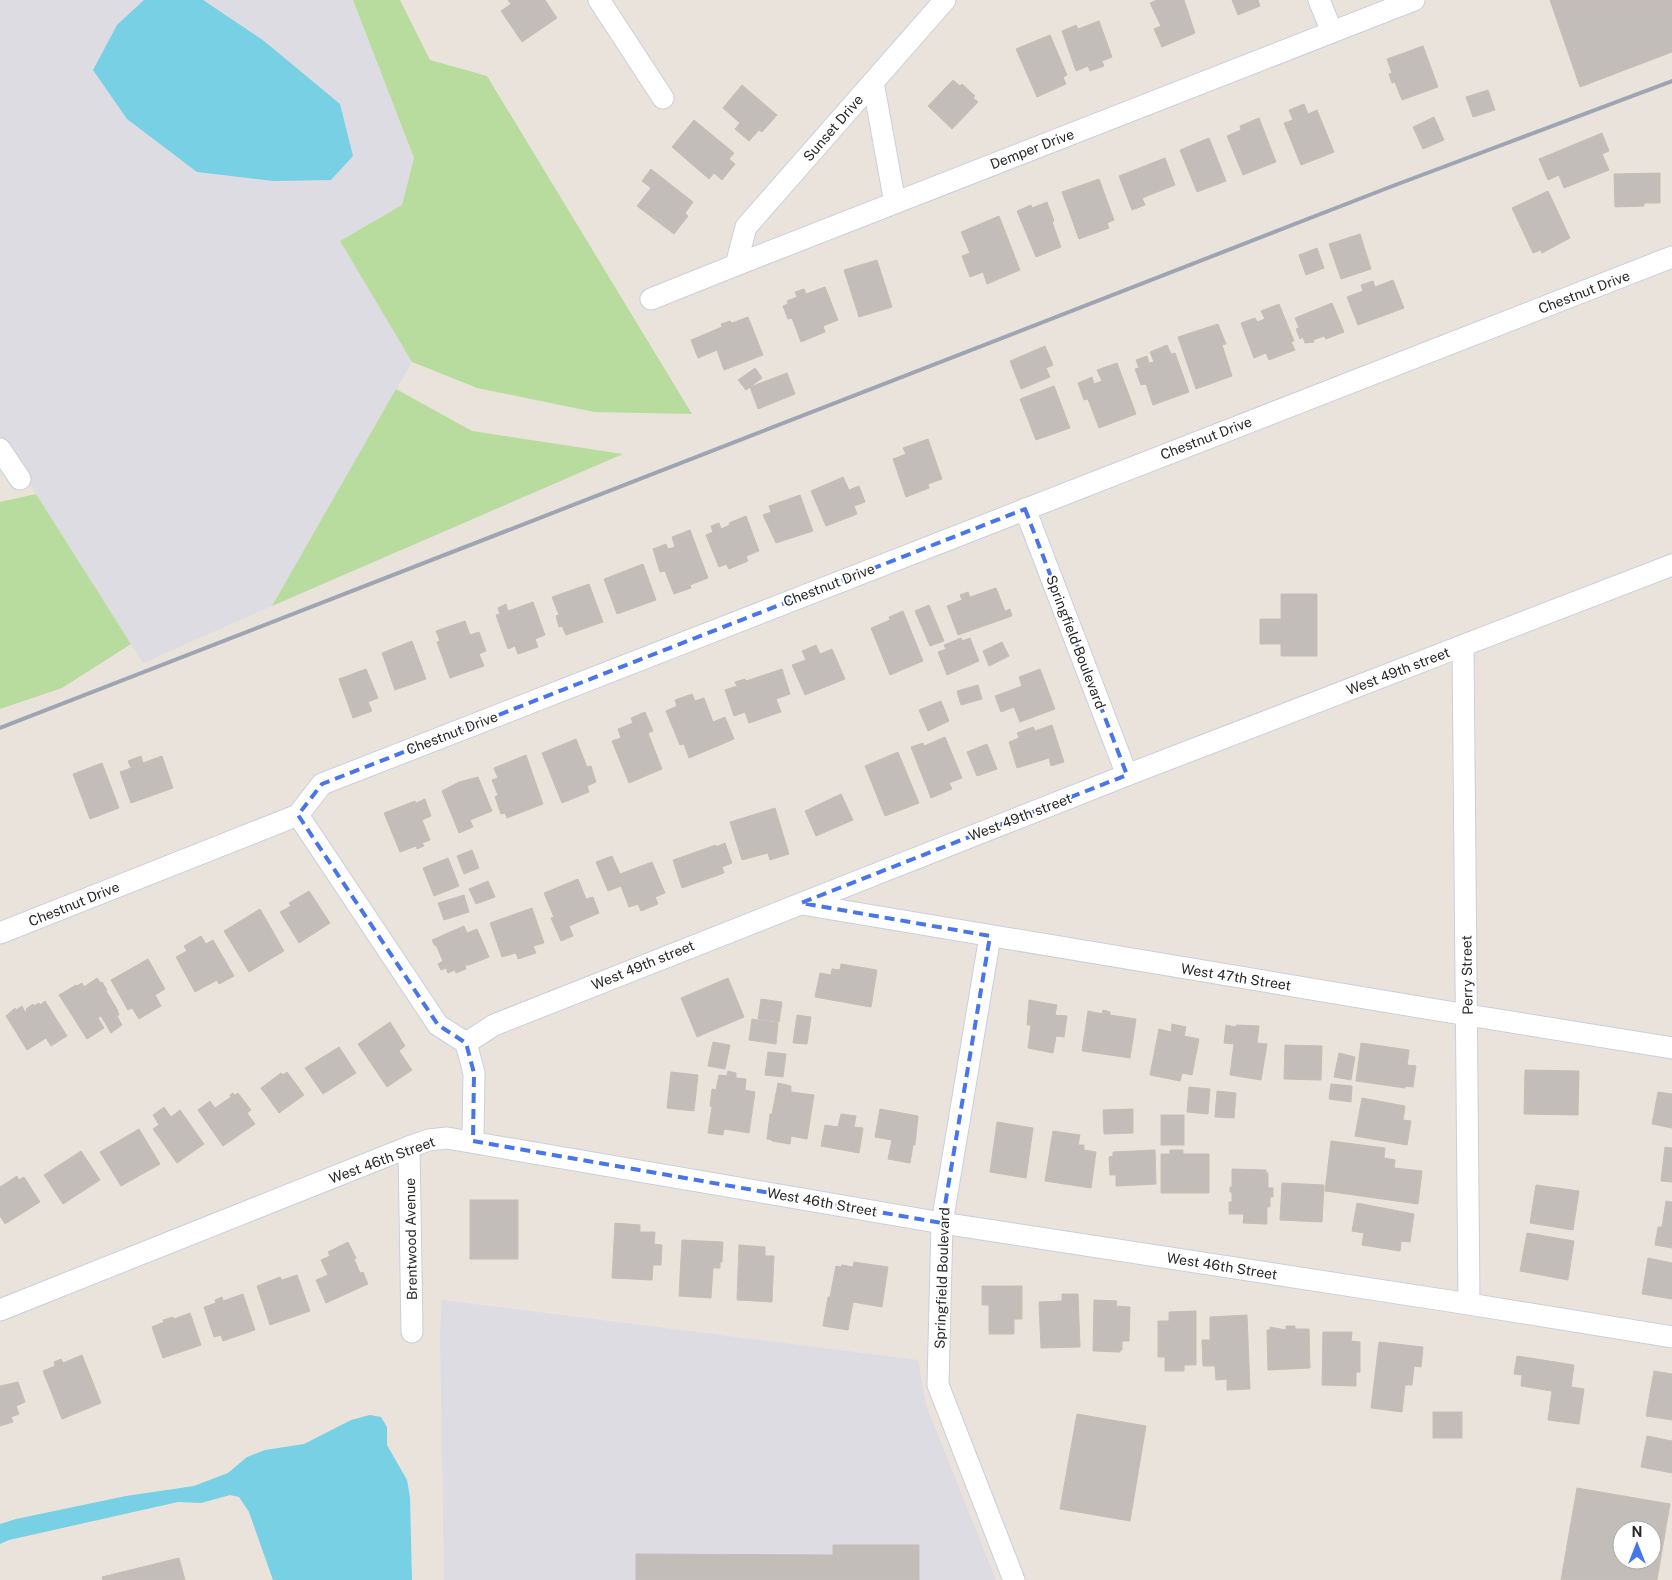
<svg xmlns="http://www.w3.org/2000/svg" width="1672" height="1580" viewBox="0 0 1672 1580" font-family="'Public Sans',sans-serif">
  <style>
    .industrial { fill: #dddce3 }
    .green { fill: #b8dc9d }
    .water { fill: #77d0e4 }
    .building { fill: #c2bdb8; stroke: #c5beb6; fill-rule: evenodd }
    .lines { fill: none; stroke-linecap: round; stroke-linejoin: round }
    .minor-casing { stroke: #cacfda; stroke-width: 23 }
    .minor { stroke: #fff; stroke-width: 21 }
    .rail { stroke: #9fa4b2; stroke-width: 4 }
    .marked { fill: none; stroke: #4975ea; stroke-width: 4; stroke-dasharray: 10 6; stroke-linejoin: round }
    .labels { text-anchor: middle; stroke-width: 4; stroke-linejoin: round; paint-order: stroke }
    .street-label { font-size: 14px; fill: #292929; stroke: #fff }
  </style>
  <rect width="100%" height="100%" fill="#eae3dc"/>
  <g class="industrial">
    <path d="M0,0H353L414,158L402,205L340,241L412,362L272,606L143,663L0,437Z"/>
    <path d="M442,1300L918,1360L926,1405L996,1580H444L440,1335Z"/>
  </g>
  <g class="green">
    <path d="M353,0H400L430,60L487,76L692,414L594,412L477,388L412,362L340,241L402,205L414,158Z"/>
    <path d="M396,389L472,431L623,454L272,606Z"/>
    <path d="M36,494L131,644L62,688L0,709V502Z"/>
  </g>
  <g class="water">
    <path d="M144,0H203L264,41L340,104L353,156L331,180L274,181L197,172L127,119L93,70L117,25Z"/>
    <path d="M370,1415L381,1417L387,1427V1445L407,1480L410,1497L412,1580H273L249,1512L239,1497L230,1495L201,1503L178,1502L9,1540L0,1544V1524L16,1519L126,1496L194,1486L228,1473L247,1457L265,1450L304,1444L351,1420Z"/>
  </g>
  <g class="building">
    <path d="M508,0H545L557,18L522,42L501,11L511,4Z"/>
    <path d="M1157,0H1184L1195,33L1162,47L1154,29L1161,26L1150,3Z"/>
    <path d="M1232,0H1258L1260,6L1238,15Z"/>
    <path d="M1550,0H1672V52L1580,87Z"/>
    <path d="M1099,21L1112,57L1102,61L1104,66L1090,71L1088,66L1076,71L1062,31L1076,25L1078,29Z"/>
    <path d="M1050,35L1067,75L1063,77L1066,84L1037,97L1016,49Z"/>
    <path d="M1423,46L1438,87L1402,100L1395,82L1392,83L1389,74L1392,73L1387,59Z"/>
    <path d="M953,80L960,86L962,84L975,96L973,98L978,102L952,129L928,106Z"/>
    <path d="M742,85L777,115L762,132L759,130L749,141L735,129L740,123L723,108Z"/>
    <path d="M1488,90L1495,110L1473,117L1466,97Z"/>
    <path d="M1304,104L1308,114L1317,110L1334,152L1301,165L1284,123L1293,120L1289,110Z"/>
    <path d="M1434,117L1444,140L1423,149L1413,127Z"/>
    <path d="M1259,118L1276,162L1243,175L1227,136L1241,130L1240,126Z"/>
    <path d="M694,120L734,153L729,159L735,164L722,180L714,173L709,179L672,147Z"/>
    <path d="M1602,133L1609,151L1602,154L1609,170L1564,188L1559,175L1548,180L1539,159Z"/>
    <path d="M1209,138L1226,181L1197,192L1180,150Z"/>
    <path d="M1165,158L1175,185L1142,198L1145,205L1132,210L1119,176Z"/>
    <path d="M651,169L693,202L685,213L688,216L674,234L637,206L651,188L642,181Z"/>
    <path d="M1660,173V203H1644V206L1615,207L1614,174Z"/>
    <path d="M1099,179L1114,220L1107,223L1109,228L1079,239L1062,192Z"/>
    <path d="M1548,191L1570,238L1542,253L1541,250L1533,253L1512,208Z"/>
    <path d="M1047,202L1054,221L1052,222L1061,247L1036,257L1017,211L1031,205L1032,208Z"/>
    <path d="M999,216L1020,270L987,284L983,272L970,277L962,256L970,253L961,232Z"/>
    <path d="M1360,234L1371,269L1341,279L1329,244Z"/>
    <path d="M1317,248L1324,268L1306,275L1299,255Z"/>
    <path d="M877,260L892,307L859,317L844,270Z"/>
    <path d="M1393,280L1404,308L1358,325L1347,297L1363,291L1361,285L1373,281L1375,287Z"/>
    <path d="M825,287L838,320L823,326L825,332L801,342L792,318L788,319L783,306L788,304L787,301L797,297L795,292L804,289L806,294Z"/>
    <path d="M1332,303L1344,332L1326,339L1324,336L1313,340L1314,342L1305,343L1303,337L1300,339L1296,329L1299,328L1295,318Z"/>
    <path d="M1279,304L1294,341L1291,342L1295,350L1269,360L1266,353L1254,358L1241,323L1255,318L1257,322L1265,319L1261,311Z"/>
    <path d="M748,317L763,355L724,370L717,350L698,358L691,340L722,327L721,324L730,321L732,323Z"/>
    <path d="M1218,324L1226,344L1222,345L1232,376L1196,389L1178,337Z"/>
    <path d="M1167,345L1171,354L1175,353L1189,392L1153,405L1146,384L1141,385L1135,369L1139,368L1136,360L1147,356L1149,363L1154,362L1150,352Z"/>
    <path d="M1045,346L1053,365L1046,368L1050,377L1021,389L1010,361Z"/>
    <path d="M1117,363L1136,414L1099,428L1088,399L1084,400L1078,383L1092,377L1094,384L1102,381L1097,370Z"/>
    <path d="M755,368L762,378L746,390L738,380Z"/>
    <path d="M787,373L795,394L758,409L750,387Z"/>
    <path d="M1054,386L1070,428L1036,440L1020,399Z"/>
    <path d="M928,439L942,479L928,484L929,488L906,497L893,459L906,454L903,448Z"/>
    <path d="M843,477L849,490L859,486L865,502L854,506L857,514L826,526L811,491Z"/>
    <path d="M800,495L813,531L776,543L763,515L771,512L769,506Z"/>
    <path d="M746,516L759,551L746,556L748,561L729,569L726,564L719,567L706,535L713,532L711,526L719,523L721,529L730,525L729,523Z"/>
    <path d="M690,530L708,578L690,585L691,588L674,594L665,571L660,572L653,549L666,544L668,549L675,547L672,537Z"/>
    <path d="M643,564L656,600L617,614L604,579Z"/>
    <path d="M589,584L603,622L566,635L562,626L559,627L556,616L559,615L552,597Z"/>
    <path d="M996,588L1005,611L1010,609L1012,616L958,635L947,606L962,600L960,595L968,592L970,597Z"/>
    <path d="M1281,594H1317V656H1281V644H1260V619H1281Z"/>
    <path d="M533,602L545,635L535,639L538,647L518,654L515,646L508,649L496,615L500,614L498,608L506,604L508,611Z"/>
    <path d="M929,605L944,641L930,646L915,611Z"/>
    <path d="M903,611L923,661L890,675L871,628L890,620L889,617Z"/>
    <path d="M465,621L470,635L479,632L486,651L479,654L484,666L450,678L437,642L440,641L436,631Z"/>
    <path d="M961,638L962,641L970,638L979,661L947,675L938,652L946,649L944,645Z"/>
    <path d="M412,641L426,679L395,690L382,653Z"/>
    <path d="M1002,642L1009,656L989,666L983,651Z"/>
    <path d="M816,645L820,654L832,649L845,679L805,695L792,665L806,660L802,651Z"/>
    <path d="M366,669L378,698L368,702L372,711L353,718L339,679Z"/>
    <path d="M782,669L790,694L776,699L781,712L749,723L745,712L734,716L725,690L737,686L735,682L745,679L746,681Z"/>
    <path d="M1040,669L1055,709L1020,722L1014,707L1001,712L995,696L1022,686L1019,677Z"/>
    <path d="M978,685L982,699L961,705L957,691Z"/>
    <path d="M692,694L695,701L704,698L713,722L725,717L734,739L689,758L684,744L680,745L666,711L677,706L675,700Z"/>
    <path d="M941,701L949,721L928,731L919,710Z"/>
    <path d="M645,712L653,731L648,733L662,769L629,783L612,741L621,738L618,729L633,723L631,718Z"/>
    <path d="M1052,725L1064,762L1051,766L1049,758L1017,768L1009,742L1019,738L1017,733L1033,727L1035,731Z"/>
    <path d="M945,737L962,778L949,783L952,789L931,798L911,747L923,743L924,746Z"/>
    <path d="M576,739L587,767L591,766L596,782L587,786L589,792L562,803L542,753Z"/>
    <path d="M987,744L997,769L977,776L967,752Z"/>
    <path d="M898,752L919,803L885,816L865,766Z"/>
    <path d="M526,755L543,804L507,818L505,813L501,814L495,797L498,795L492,780L498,778L494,768Z"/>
    <path d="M141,756L143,763L162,756L173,788L131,803L120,772L131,768L128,761Z"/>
    <path d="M102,763L119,808L90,819L73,774Z"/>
    <path d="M478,777L492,811L470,820L473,827L459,833L442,791L459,782Z"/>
    <path d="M841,794L853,820L816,836L805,811Z"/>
    <path d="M425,799L431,816L422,820L430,840L422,843L424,846L417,849L416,846L400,852L384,813L415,801L416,803Z"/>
    <path d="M775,808L789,854L770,860L768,853L742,860L730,822Z"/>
    <path d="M725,843L732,863L722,867L724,873L682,888L673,860L716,845V847Z"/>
    <path d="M472,850L479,868L464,874L457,856Z"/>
    <path d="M612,856L620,874L652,862L665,893L655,897L658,904L641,911L638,904L629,907L621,886L608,891L596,862Z"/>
    <path d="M448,858L459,886L434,896L423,868Z"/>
    <path d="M578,879L586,899L593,897L599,913L569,926L573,936L561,941L551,918L554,917L544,893Z"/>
    <path d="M488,881L495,897L476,904L469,889Z"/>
    <path d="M309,891L330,923L299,943L280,912L291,906L289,903Z"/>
    <path d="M464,895L469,912L444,920L438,903Z"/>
    <path d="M532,908L544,943L533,946L536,953L518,959L516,953L502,957L490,923Z"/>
    <path d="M260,909L284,951L249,972L224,931Z"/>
    <path d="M464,926L467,933L477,929L489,957L469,965H465L466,969L456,973L455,970L448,973L446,968L441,970L438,964L443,961L436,945L435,946L432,940Z"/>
    <path d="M201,936L206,944L213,940L234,976L219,984L217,980L195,992L176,957L187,951L184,946Z"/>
    <path d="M148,959L165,989L155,995L161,1006L139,1019L132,1008L128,1010L111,980Z"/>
    <path d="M841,964L877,970L871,1007L815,997L820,973L831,975L832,969L840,970Z"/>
    <path d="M97,978L101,983L102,982L107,990L106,991L117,1009L119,1015L117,1016L122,1025L111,1033L101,1016L98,1018L104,1028L87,1039L59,995L76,985L77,986L82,983L84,987Z"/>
    <path d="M728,978L744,1017L697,1037L681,998Z"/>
    <path d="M761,999L782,1002L779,1022L758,1019Z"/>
    <path d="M1029,1000L1057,1005L1055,1015L1067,1016L1064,1037L1056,1036L1053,1053L1028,1048L1031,1025H1027Z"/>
    <path d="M45,1001L67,1036L51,1046L46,1038L27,1050L6,1016L15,1008L16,1010L22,1006L25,1012L27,1010L26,1009L33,1004L34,1006L39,1003L40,1005Z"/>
    <path d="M1103,1010L1110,1012V1015L1136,1019L1130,1058L1082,1051L1088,1011L1102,1014Z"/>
    <path d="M797,1015L811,1017L807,1044L793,1043Z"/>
    <path d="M752,1019L778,1023L776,1044L749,1040Z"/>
    <path d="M390,1022L405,1046L399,1051L412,1070L387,1087L358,1044Z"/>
    <path d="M1172,1024L1186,1027L1184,1036L1199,1039L1192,1075L1182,1073L1180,1081L1150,1075L1159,1029L1171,1032Z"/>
    <path d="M1226,1025L1236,1027V1025L1259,1026L1257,1043L1267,1044L1261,1080L1230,1075L1234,1044L1224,1043Z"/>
    <path d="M713,1042L730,1045L725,1069L708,1066Z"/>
    <path d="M1361,1043L1409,1050L1407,1065L1416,1066L1413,1087L1405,1086V1088L1356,1081Z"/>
    <path d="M1285,1045L1322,1046L1321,1080L1284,1079Z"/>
    <path d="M339,1047L356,1073L323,1094L305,1068Z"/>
    <path d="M768,1052L786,1054L783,1077L765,1075Z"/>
    <path d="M1339,1053L1355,1057L1351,1080L1334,1077Z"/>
    <path d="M1525,1070L1579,1071L1578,1115L1524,1114Z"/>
    <path d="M728,1071L736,1073V1078L746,1079L745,1090L755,1092L749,1133L724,1129L723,1135L708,1133L712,1107L710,1106L712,1089L716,1090L719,1075L727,1076Z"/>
    <path d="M287,1072L304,1095L279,1113L261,1088L281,1073L283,1075Z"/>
    <path d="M671,1072L698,1075L694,1111L667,1108Z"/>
    <path d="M778,1083L791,1086V1092L814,1095L807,1139L791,1136L790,1144L772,1141V1140L767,1139L770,1114H772Z"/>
    <path d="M1331,1084L1352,1086L1351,1102L1329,1099Z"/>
    <path d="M1189,1087L1210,1089L1208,1114L1187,1112Z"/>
    <path d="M1217,1091L1236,1093L1234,1118L1215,1117Z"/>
    <path d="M1658,1092L1672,1094V1128L1652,1124Z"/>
    <path d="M233,1093L235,1095L238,1093L251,1110L247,1113L255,1124L223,1146L198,1110L210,1101L215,1108L231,1097L230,1095Z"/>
    <path d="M1362,1098L1405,1106L1403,1120L1411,1121L1407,1145L1355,1136Z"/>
    <path d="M164,1107L171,1117L180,1110L204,1144L177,1163L153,1129L159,1125L153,1115Z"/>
    <path d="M880,1109L918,1116L915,1145H913L910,1163L888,1159L892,1140L875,1137Z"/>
    <path d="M1133,1109V1133L1104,1134L1103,1110Z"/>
    <path d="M841,1114L856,1116L854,1127L863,1128L859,1153L821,1146L825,1125L838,1127Z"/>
    <rect x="1161" y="1115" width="23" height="30"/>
    <path d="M997,1122L1033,1128L1026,1178L990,1172Z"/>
    <path d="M139,1129L160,1164L121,1186L100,1152Z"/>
    <path d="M1053,1131L1080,1135L1078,1145H1084V1150L1096,1152L1091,1188L1045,1181Z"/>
    <path d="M1331,1141L1385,1148L1384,1158L1395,1160L1394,1168L1422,1171L1418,1204L1325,1191Z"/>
    <path d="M1665,1147L1672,1148V1182L1661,1181Z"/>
    <path d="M1155,1150L1156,1184L1116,1186V1175H1110L1109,1157L1113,1156V1152Z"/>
    <path d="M1170,1150H1183V1154H1209V1193H1161V1154H1170Z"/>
    <path d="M81,1151L100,1180L63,1204L44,1175Z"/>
    <path d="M1232,1169L1266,1170V1173H1268V1188H1273V1197H1270V1207H1267V1224L1243,1223L1244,1214H1229V1202H1232V1192H1230V1187H1232Z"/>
    <path d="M17,1176L19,1180L24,1177L40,1202L5,1224L0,1216V1187Z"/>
    <path d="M1282,1183L1324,1185L1322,1222L1280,1220Z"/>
    <path d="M1536,1185L1579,1191L1573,1230L1530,1223Z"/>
    <rect x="470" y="1200" width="48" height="59"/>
    <path d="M1666,1201L1672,1202V1248L1655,1245L1658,1227H1662Z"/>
    <path d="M1357,1203L1414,1214L1410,1242L1401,1241L1400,1251L1362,1245L1364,1233L1352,1231Z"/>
    <path d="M615,1223L640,1225V1232H655L654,1244L662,1245L661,1265H653L652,1280L612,1278Z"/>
    <path d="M1527,1233L1574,1241L1568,1280L1520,1271Z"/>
    <path d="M682,1240L723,1242L722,1262H720V1268H713L711,1298L679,1296Z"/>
    <path d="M348,1242L356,1258L354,1259L360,1273L363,1272L368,1284L326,1303L316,1280L328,1275L321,1260L330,1256L328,1252Z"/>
    <path d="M739,1245L765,1247V1256H774L772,1302L737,1300Z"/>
    <path d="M1648,1258L1672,1263V1299L1642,1294Z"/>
    <path d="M854,1262L888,1267L882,1307L853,1302L848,1330L823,1326L828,1297H830L836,1266L841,1267L842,1265L853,1267Z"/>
    <path d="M297,1275L310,1311L270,1325L257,1286L280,1277L282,1280Z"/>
    <path d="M982,1286H1022V1319H1014V1334H989V1305H982Z"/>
    <path d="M243,1294L255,1330L223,1341L221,1335L214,1337L204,1307L216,1303L215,1300L222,1297L223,1301Z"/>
    <path d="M1062,1294H1078L1080,1347L1041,1348L1039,1302L1062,1301Z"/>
    <path d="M1094,1300L1117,1301L1116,1306L1130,1307L1129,1341H1122V1350H1120V1352L1093,1351Z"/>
    <path d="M1196,1311V1365H1184V1371H1165V1357H1158V1321H1169V1312Z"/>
    <path d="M190,1313L201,1345L163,1358L152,1327L164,1322L163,1320L173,1317L174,1319Z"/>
    <path d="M1247,1315L1250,1389L1227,1390V1379L1216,1380L1215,1366H1203L1202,1340H1210V1317Z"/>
    <path d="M1286,1326H1295V1329H1309L1310,1368L1268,1370L1267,1330H1270V1327L1286,1330Z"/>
    <path d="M1323,1332H1352L1351,1341L1360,1342V1372H1356V1386L1322,1385Z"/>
    <path d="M1379,1342L1423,1347L1421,1367L1414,1366L1412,1385H1405L1402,1412L1371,1408Z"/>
    <path d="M82,1355L101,1403L62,1419L43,1371L55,1366L54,1362L61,1359L63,1363Z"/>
    <path d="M1517,1356L1574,1365L1571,1387L1584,1389L1579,1424L1548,1420L1552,1391L1521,1386L1522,1375L1514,1374Z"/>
    <path d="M1654,1371L1672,1374V1420L1646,1416Z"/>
    <path d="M18,1382L25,1402L16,1406L19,1414L11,1417L13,1422L0,1426V1386Z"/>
    <rect x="1433" y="1412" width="29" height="26"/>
    <path d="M1077,1414L1146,1426L1130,1521L1060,1509Z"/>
    <path d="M1647,1436L1672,1441V1473L1641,1467Z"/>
    <path d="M1577,1488L1670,1504L1657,1580H1561ZM1622,1530H1652V1560H1622Z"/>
    <path d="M833,1545H919V1580H636V1554L833,1555Z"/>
    <path d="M179,1558L185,1580H103L102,1577Z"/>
  </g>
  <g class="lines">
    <defs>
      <g id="minor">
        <path d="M599,0L663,98"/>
        <path d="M1319,0L1332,32"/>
        <path d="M873,82L895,203"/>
        <path d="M736,265L746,227L945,0"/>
        <path d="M651,299L736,265L1414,0"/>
        <path d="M0,449L20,479"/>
        <path d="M1025,509L1127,775"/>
        <path d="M1463,646L1469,1304"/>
        <path d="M298,815L438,1025L466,1043"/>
        <path d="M802,904L1443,1011L1672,1048"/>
        <path d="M0,933L298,815L322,784L1672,257"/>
        <path d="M990,936L942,1223L938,1385L1014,1580"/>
        <path d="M473,1141L474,1073L466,1043L494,1025L1127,775L1672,565"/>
        <path d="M409,1147L412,1332"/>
        <path d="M0,1310L409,1147L429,1140L447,1138L942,1223L1469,1304L1672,1337"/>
      </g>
    </defs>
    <use href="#minor" class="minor-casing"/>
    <use href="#minor" class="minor"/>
    <path class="rail" d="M0,728L1390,187L1672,81"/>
  </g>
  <path class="marked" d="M1025,509L1127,775L801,903L990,936L942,1223L473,1141L474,1073L466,1043L438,1025L298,815L322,784Z"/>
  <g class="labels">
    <g class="street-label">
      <text transform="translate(833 128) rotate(-49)" y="5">Sunset Drive</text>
      <text transform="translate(1032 149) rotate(-21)" y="5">Demper Drive</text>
      <text transform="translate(1584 292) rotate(-21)" y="5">Chestnut Drive</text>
      <text transform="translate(1206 438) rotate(-21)" y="5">Chestnut Drive</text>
      <text transform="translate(829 585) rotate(-21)" y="5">Chestnut Drive</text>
      <text transform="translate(1076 642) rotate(69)" y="5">Springfield Boulevard</text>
      <text transform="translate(1398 671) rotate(-21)" y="5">West 49th street</text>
      <text transform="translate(452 733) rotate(-21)" y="5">Chestnut Drive</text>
      <text transform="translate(1020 817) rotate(-21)" y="5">West 49th street</text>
      <text transform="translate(74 904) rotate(-22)" y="5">Chestnut Drive</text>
      <text transform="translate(643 965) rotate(-22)" y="5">West 49th street</text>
      <text transform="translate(1467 975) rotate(-91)" y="5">Perry Street</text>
      <text transform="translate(1236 977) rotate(9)" y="5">West 47th Street</text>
      <text transform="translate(382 1160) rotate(-20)" y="5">West 46th Street</text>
      <text transform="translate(822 1202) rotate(10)" y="5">West 46th Street</text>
      <text transform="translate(411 1239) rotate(-91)" y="5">Brentwood Avenue</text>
      <text transform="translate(1222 1266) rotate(9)" y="5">West 46th Street</text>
      <text transform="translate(942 1278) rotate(-88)" y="5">Springfield Boulevard</text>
    </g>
  </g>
  <g transform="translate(1637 1545)"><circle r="24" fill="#ffffff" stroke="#a9a9a9"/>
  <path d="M0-4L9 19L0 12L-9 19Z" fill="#4975ea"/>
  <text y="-8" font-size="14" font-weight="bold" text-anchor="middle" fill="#292929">N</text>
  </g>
</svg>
